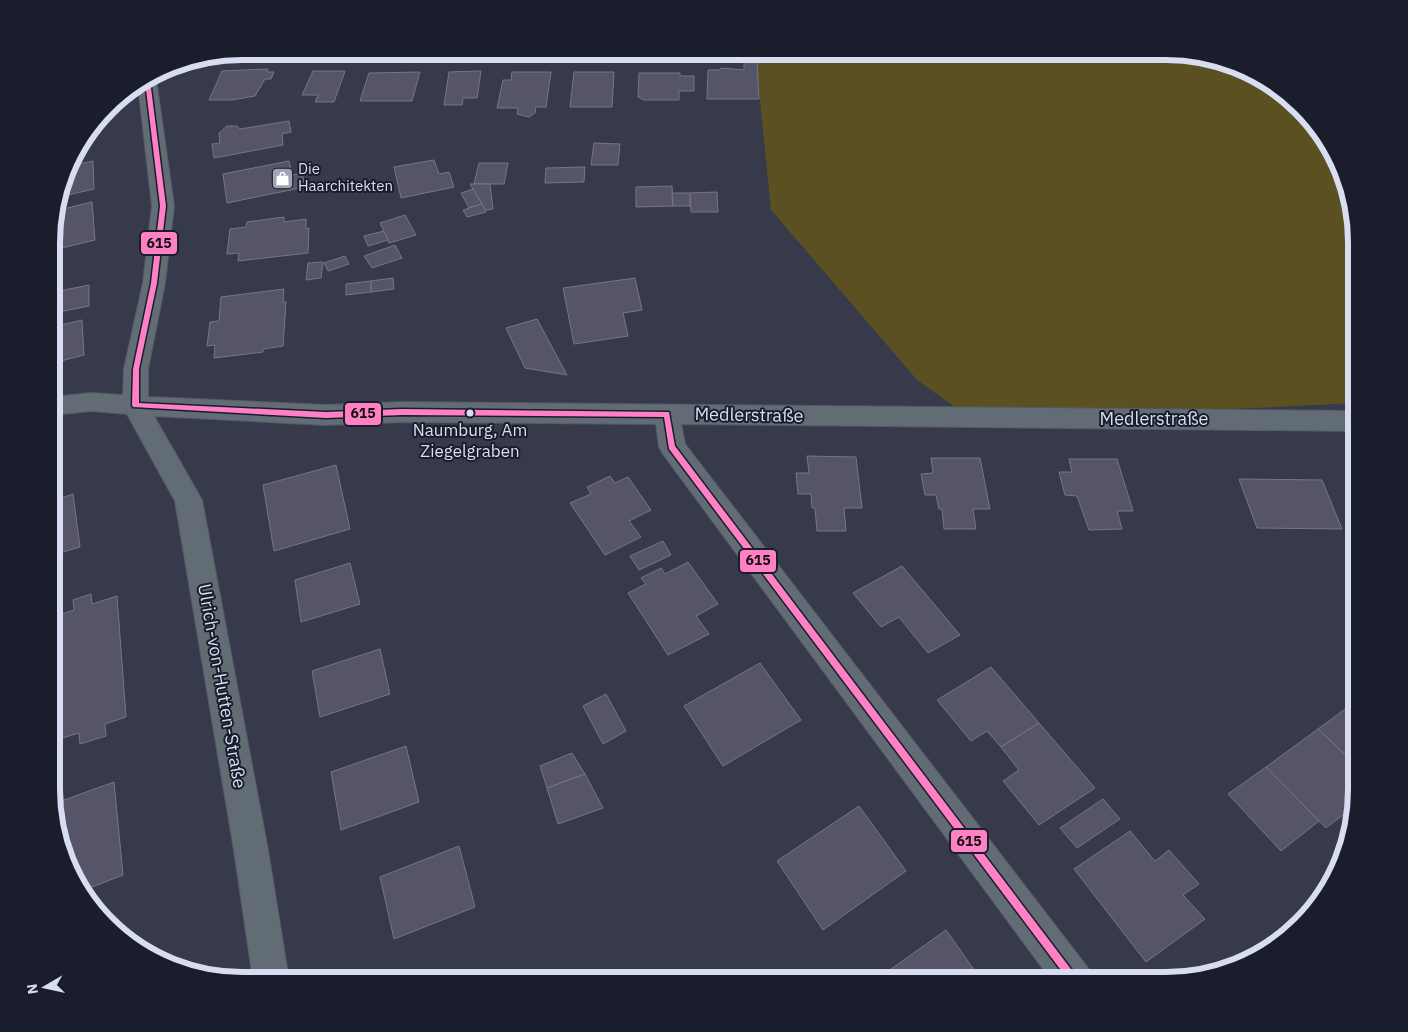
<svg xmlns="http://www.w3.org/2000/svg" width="1408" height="1032" viewBox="0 0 1408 1032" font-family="'IBM Plex Sans',sans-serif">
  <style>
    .green { fill: #5a5021 }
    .building { fill: #565468; stroke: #777685 }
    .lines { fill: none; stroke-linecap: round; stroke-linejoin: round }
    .minor-casing { stroke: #565867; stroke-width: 2 }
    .minor { fill: #616c74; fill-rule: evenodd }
    .bus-1-casing { stroke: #1a1d2b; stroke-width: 3 }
    .bus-1 { fill: #ff80c5; fill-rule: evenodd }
    .bus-dot { fill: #d8ddf1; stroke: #1a1d2b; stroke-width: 2 }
    .labels { text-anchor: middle; stroke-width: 4; stroke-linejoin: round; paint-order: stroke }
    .far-poi-label { font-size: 15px; fill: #d8ddf1; stroke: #1a1d2b; text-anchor: start }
    .bus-label { font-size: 17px; fill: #d8ddf1; stroke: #1a1d2b }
    .street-label { font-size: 18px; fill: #d8ddf1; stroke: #1a1d2b }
    .rim { fill: none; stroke: #d8ddf1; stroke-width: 6 }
    .line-badge { stroke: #1a1d2b; stroke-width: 2 }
    .pale-badge-label { font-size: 14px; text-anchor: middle; font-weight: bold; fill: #111 }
  </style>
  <rect width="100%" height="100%" fill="#373a4b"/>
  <path class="green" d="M755,51L1178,52L1227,61L1282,91L1337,158L1356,230V403L1234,409L959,410L917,380L771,210Z"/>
  <g class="building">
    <path d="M744,62H757L759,99H707L708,70H719L721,68L744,70Z"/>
    <path d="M268,69L267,72H274L271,79H265L255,96L232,100H209L222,71Z"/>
    <path d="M313,71H345L334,102H315L318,95H302Z"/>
    <path d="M481,71L477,98H463L462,105H444L449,72Z"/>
    <path d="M420,72L412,101H360L369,73Z"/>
    <path d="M512,72H551L546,107H536L535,113L529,117L517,114L518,108H497L503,80H511Z"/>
    <path d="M574,72H614L612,107H570Z"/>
    <path d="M639,73H680V76H694V91H679V100H644L638,97Z"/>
    <path d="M289,121L291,132L282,134L283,145L214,158L212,144L220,143L219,133L227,126H237L240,129Z"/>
    <path d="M594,143L620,144L618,165H591Z"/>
    <path d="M434,160L439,174L449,172L454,187L401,198L394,167Z"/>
    <path d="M93,161L94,189L59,197L69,166Z"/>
    <path d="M289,161L292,175L302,173L305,187L227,203L223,174Z"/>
    <path d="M479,163H508L504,184H474Z"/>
    <path d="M585,167L584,182L545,183L546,168Z"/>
    <path d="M470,184H490L493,209L485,210Z"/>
    <path d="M672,186L673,206L636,207V187Z"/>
    <path d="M473,189L482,204L469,208L461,193Z"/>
    <path d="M717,192L718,212H691L690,193Z"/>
    <path d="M672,193H690V206H673Z"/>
    <path d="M92,202L95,240L53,250V218L55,211Z"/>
    <path d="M482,204L486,212L467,217L463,210Z"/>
    <path d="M405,215L416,235L389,243L380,223Z"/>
    <path d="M284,217V222L306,219V229L309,228L308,253L238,261L239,253L227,254L230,229L246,227L247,222Z"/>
    <path d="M384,231L388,240L368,246L364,236Z"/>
    <path d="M395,245L402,258L372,268L364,256Z"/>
    <path d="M345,256L349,264L328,271L324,263Z"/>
    <path d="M323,262L321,278L306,280L308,263Z"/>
    <path d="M393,278L394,289L371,292V281Z"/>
    <path d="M635,278L642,310L623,313L628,336L574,344L563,288Z"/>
    <path d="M371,281V292L346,295V284Z"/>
    <path d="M89,285V306L54,313L55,292Z"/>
    <path d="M284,289L283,302H286L283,346L263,349V352L214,358L215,345L207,346L210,322L219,321L221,297Z"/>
    <path d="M537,319L567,375L525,368L506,328Z"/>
    <path d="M82,320L84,355L53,363V327Z"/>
    <path d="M807,456L856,457L862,508H844L846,531H817L815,508H812L811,494H798L796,473H809Z"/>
    <path d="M931,458H980L990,509H973L976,529H944L942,509H939L936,495H925L921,474L933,473Z"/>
    <path d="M1069,459H1117L1133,511H1117L1122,529L1089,530L1077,496L1065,495L1059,472H1072Z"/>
    <path d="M336,465L350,529L274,551L263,485Z"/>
    <path d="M610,476L615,483L628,477L651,510L629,521L641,537L605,555L570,503L591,494L587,487Z"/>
    <path d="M1239,479L1322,480L1342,529L1257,528Z"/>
    <path d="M73,494L80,547L53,555V501Z"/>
    <path d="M663,541L671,555L639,570L630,556Z"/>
    <path d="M688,562L718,604L696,616L709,634L668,655L628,593L646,584L641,578L661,568L665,574Z"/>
    <path d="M350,563L360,604L301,622L295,580Z"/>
    <path d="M902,566L960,635L928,653L899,617L881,627L853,593Z"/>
    <path d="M91,594L92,604L117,596L126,717L105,724L106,736L80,744L79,733L56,740L55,720L53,721V697L56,696L55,677L53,678V617L74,610L73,600Z"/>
    <path d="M380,649L390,694L320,717L312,671Z"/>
    <path d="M760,663L801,720L723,766L684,706Z"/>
    <path d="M991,667L1039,723L1001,747L987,731L971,741L937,700Z"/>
    <path d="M606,694L626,731L603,744L583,706Z"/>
    <path d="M1356,701V765L1318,729Z"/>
    <path d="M1039,723L1095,788L1039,825L1003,781L1019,770L1001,747Z"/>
    <path d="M1318,729L1356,765V775L1346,783L1356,793V805L1326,828L1266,767Z"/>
    <path d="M406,746L419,802L341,830L331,772Z"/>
    <path d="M572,753L585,774L547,788L540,766Z"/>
    <path d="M1266,767L1319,821L1281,851L1228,794Z"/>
    <path d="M585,774L603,808L558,824L547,788Z"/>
    <path d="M114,782L123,875L82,891L77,885L53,814V804Z"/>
    <path d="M1103,799L1120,819L1077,848L1060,828Z"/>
    <path d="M859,806L906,871L823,930L777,861Z"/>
    <path d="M1130,831L1155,861L1169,850L1199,884L1183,895L1205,919L1146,962L1074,869Z"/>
    <path d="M459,846L475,907L394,939L380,877Z"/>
    <path d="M946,930L982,981H882L880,977Z"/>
  </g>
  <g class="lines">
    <defs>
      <path id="minor" d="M154,75L156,79L174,206L165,283L148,369V397L326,405L402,402L1356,411V431L681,424L685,444L1088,968L1093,981H1052L663,454L659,447L656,424L402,422L326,425L154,416L202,500L268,850L289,980H253L234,850L175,501L127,414L91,411L53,415V397L91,393L123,395L124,369L143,283L152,206L138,85Z"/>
    </defs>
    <use href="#minor" class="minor-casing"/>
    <use href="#minor" class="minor"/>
    <defs>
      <path id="bus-1" d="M148,79L150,80L166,206L157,283L139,369V403L326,412L402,409L669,412L675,446L1080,981H1069L669,449L664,417L402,415L326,418L133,407L132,405L133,369L151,283L160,206L145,81Z"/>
    </defs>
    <use href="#bus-1" class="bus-1-casing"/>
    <use href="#bus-1" class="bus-1"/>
  </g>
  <defs>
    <symbol id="shop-square" viewBox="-11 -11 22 22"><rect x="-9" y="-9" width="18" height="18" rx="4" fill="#a0a4b7" stroke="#1a1d2b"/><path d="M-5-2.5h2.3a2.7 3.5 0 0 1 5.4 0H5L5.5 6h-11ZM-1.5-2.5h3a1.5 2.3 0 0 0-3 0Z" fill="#fff"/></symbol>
  </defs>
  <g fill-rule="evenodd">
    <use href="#shop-square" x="270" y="166" width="25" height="25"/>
  </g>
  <circle class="bus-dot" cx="470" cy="413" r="4.5"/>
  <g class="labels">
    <g class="far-poi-label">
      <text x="298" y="174">Die<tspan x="298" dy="17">Haarchitekten</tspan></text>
    </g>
    <g class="bus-label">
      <text x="470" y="436">Naumburg, Am<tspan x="470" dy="21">Ziegelgraben</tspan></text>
    </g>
    <g class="street-label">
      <text transform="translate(749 415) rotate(1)" y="6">Medlerstraße</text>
      <text x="1154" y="425">Medlerstraße</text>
      <text transform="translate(222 686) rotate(80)" y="6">Ulrich-von-Hutten-Straße</text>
    </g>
  </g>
  <path d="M0 0H1408V1032H0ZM242 60H1166A182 182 0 0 1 1348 242V790A182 182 0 0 1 1166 972H242A182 182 0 0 1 60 790V242A182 182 0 0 1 242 60Z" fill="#1a1d2b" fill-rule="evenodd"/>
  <path class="rim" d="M242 60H1166A182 182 0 0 1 1348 242V790A182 182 0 0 1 1166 972H242A182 182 0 0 1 60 790V242A182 182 0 0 1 242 60Z"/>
  <g class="line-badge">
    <rect x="140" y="231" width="38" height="24" rx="5" fill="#ff80c5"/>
    <rect x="344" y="402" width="38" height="24" rx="5" fill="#ff80c5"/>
    <rect x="739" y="549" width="38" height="24" rx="5" fill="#ff80c5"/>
    <rect x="950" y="829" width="38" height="24" rx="5" fill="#ff80c5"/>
  </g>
  <g class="pale-badge-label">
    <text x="159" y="248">615</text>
    <text x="363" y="418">615</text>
    <text x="758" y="565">615</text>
    <text x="969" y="846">615</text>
  </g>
  <g transform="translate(45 987) rotate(261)" stroke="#1a1d2b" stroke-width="4" paint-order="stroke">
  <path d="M0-4L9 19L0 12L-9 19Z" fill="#d8ddf1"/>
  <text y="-8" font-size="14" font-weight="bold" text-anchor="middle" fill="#d8ddf1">N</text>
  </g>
</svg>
